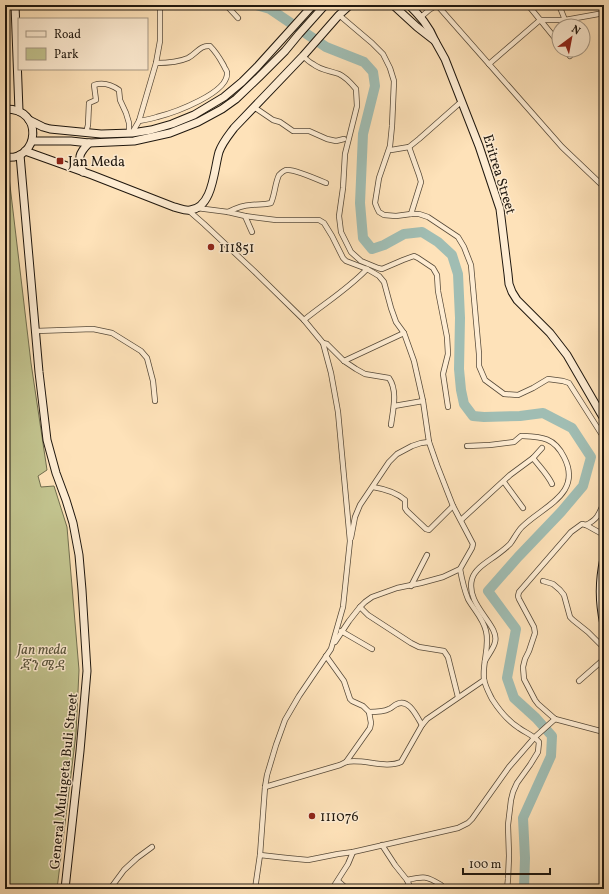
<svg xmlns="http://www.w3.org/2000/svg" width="609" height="894" viewBox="0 0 609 894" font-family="Vollkorn,'Noto Serif Ethiopic',serif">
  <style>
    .green { fill: #c2c38e; stroke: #706d4e }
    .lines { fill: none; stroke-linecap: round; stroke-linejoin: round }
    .river { stroke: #a0bdb3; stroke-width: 10 }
    .minor-casing { stroke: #574a39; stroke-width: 6 }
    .secondary-casing { stroke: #1f170e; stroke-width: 9 }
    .minor { stroke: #feecd2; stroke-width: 4.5 }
    .secondary { stroke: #feecd2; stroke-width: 7 }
    .poi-dot { fill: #8f2418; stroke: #feecd2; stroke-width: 1.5 }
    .labels { text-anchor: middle; stroke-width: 3; stroke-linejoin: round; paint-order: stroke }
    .poi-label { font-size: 14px; fill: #1f170e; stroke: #feecd2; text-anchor: start }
    .street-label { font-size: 14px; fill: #1f170e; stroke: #feecd2 }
    .park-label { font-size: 14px; font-style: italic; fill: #58533b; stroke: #feecd2 }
  </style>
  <rect width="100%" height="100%" fill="#fee2b9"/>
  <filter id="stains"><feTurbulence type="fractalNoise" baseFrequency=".005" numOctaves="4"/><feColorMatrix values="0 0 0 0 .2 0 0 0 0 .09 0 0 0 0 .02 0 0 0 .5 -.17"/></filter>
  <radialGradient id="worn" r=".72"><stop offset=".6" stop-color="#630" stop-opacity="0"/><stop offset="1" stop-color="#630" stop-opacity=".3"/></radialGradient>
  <path class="green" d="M5,173L9,177L31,363L47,470L38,476L41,487L54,486L67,527L79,670L76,734L57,889H5Z"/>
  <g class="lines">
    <path class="river" d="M256,5L270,9L326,47L364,62L373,72L375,86L363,134L360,203L363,238L372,249L384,245L404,234L422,232L438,242L452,255L458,274L460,318L459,369L461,390L464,404L473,416L484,417L520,416L543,413L572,428L591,457L583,486L561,512L518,557L488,591L516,629L507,678L514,698L536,718L552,736L551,756L523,818L525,858L524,889"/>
    <defs>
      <g id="minor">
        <path d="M226,5L238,18"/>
        <path d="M437,5L562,147L604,187"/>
        <path d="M528,5L559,43"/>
        <path d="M559,5L565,20"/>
        <path d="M339,15L372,43L383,54L390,68L394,81L392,126L390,146L379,178L375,203L377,208L379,212L384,215L396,216L411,214H419L428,217L458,237L464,247L471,265L479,354V366L485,380L504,394L518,395L533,388L548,379L563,381L569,383L604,438"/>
        <path d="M421,17L429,10L437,5"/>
        <path d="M565,50L570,56"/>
        <path d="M303,56C306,59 309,62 313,64C320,70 331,71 339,74C346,77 351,83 356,89L357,106L345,154L343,188L339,216L341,232L351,252L361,261L378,268L382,269L403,260L414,256L418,258L433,268L437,275L438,291L447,337L448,354L443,374L448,407"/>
        <path d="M489,64L540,20H565L604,13"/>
        <path d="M254,107L273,120L280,122L293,131H309L327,139L336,141L344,139"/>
        <path d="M139,121C145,120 151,119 157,117C173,113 230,93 227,72C227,71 224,67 224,66C219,57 217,53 210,46C200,45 196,54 188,58C179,62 166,63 156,63"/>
        <path d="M86,133L88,125L89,103L96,100L94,85C103,82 112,85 119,90L120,100L126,113L129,123V133"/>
        <path d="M132,133L139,121L156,63L160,41V5"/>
        <path d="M409,147L419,175L421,182L411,214"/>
        <path d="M391,150L409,147L419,139L462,101"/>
        <path d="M197,208L228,212L245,216L276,220H319L324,223L332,236L343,258L346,261L367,269L374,273L379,276L384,282L391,308L396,322L404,333L414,361L423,401L429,442L437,465L453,506L473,544L472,548L460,569L443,577L421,583L397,588L372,597L365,602L360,607L349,621L335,642"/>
        <path d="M188,210L204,224L254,271L304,320L323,343L331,373L338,412L350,541L343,607L331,649L299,696L285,720L276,745L267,775L265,787L260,855L255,889"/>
        <path d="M228,212C236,208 243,205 251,205C257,204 264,205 271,203C275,194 275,183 279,175C281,173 284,170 287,170C294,169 319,180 326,183"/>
        <path d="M245,216L252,232"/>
        <path d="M304,320C325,303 348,289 367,269"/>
        <path d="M36,331L93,329L112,333L141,351L147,358L153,381L155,401"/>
        <path d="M323,343L327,344L344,361L356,369L365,374L389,378C398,391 393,410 391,425"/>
        <path d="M344,361L404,333"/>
        <path d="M394,406L423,401"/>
        <path d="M467,446L490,445L514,442L521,436C542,437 554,437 564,457C583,494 543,506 522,527C517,532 514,539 510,544C506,548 502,551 498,554C489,561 475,568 472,579C465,605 500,625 495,642C494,648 488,655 485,661"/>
        <path d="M533,458C539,466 548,475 552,484"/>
        <path d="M504,482L523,508"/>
        <path d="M373,487C385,489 396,492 405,500V508L407,511L426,529L429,530L453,506"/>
        <path d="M461,520L510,475L533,458L542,448"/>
        <path d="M586,525C598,519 599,514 604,502"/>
        <path d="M604,535L586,525L582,524L571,532L519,592L518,596L519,599L534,627L535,633L529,651L525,659L523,667L524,679L535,700L538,704L555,719L604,732"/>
        <path d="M351,538L355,517L360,505L389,462L397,454L412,446L421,443L429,442"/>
        <path d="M460,569C462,580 464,589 468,599C474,610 483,618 486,631C490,647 482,663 484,679C485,686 489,693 492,699C499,710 508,721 519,728C526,733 533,735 539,742L538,752L530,765L517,783L513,792L511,800L508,825L509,856L508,879L507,889"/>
        <path d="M543,581L553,584L560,590L564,595L570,617L573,620L588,632L604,648"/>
        <path d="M411,586L427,555"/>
        <path d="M360,607L368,615L411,643L419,647L444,651L448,657L458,697"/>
        <path d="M341,631L372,649"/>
        <path d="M326,656L344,681L350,699L352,701L363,706L369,712L371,723L370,728L346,762"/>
        <path d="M579,681L604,659"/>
        <path d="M369,712C376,712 383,712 389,709C392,708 394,705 397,704C409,698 417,717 422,725"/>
        <path d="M265,787L340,765C342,764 344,763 346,762C362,758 385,769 401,762L422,725L427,719L484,680"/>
        <path d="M382,845L395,865L407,880L411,889"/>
        <path d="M260,855L287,858L308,860L338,854L353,852L458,828L468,823L472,819L509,767L535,737L555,719"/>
        <path d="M407,880C424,876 427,876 441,885"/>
        <path d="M338,881L347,889"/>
        <path d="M110,889L124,870L137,858L152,847"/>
        <path d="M332,889L348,864L353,852"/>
      </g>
      <g id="secondary">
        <path d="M15,5L19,111"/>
        <path d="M393,5L417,27L435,41L445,59L479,146L500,209L508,274L509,284L512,292L517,300L550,333L567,355L604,419"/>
        <path d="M409,5C420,16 429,26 435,41"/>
        <path d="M5,109C45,108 39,162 5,157"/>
        <path d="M29,120L43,127L50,129L101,134L132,133L151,130L172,124L194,115L224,97L242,82L257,67L313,5"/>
        <path d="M32,141H71L89,143L134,141L170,133L198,122L222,109L236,99L259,77L285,51L299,34L325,5"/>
        <path d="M25,151L92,175L174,207C179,208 185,211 190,210C213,208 214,169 219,152C222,143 228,136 234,128L303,56L339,15L350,5"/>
        <path d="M20,155L39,372L47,440L56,473L66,500L73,523L79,555L82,590L87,671L80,751L65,889"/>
        <path d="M83,172C77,158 79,153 89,143"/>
        <path d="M604,558C599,582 599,601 604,625"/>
      </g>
    </defs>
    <use href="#minor" class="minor-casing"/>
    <use href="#secondary" class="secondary-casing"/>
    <use href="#minor" class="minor"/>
    <use href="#secondary" class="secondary"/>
  </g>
  <g class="poi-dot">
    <rect x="56" y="157" width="8" height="8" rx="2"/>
    <circle cx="211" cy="247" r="4"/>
    <circle cx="312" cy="816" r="4"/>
  </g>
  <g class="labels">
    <g class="poi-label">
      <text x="68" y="166">Jan Meda</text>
      <text x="219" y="252">111851</text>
      <text x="320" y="821">111076</text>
    </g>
    <g class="street-label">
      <text transform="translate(500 174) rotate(73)" y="5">Eritrea Street</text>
      <text transform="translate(63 781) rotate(-84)" y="5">General Mulugeta Buli Street</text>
    </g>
    <g class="park-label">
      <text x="42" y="654">Jan meda<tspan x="42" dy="16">ጃን ሜዳ</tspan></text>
    </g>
  </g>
  <rect width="609" height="894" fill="none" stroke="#fee2b9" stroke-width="20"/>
  <rect x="6" y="6" width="597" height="882" fill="none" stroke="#1f170e" stroke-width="2"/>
  <rect x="10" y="10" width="589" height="874" fill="none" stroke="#1f170e"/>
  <rect x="18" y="18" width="130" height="52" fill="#feecd2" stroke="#a59784"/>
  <rect x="26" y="31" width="20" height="6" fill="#feecd2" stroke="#a59784"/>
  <text x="54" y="38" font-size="12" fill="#1f170e">Road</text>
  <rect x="26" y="48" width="20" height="12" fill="#c2c38e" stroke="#a59784"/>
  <text x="54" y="58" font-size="12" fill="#1f170e">Park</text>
  <g transform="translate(571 38) rotate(32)"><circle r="19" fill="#feecd2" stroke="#a59784"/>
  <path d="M0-3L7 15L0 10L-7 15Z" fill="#8f2418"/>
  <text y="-6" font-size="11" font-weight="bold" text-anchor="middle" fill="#1f170e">N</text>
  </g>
  <path d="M463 868v6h87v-6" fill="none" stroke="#1f170e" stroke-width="2"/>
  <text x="469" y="868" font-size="12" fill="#1f170e" stroke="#feecd2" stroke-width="3" paint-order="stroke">100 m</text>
  <rect width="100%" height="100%" filter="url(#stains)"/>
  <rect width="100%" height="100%" fill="url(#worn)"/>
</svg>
